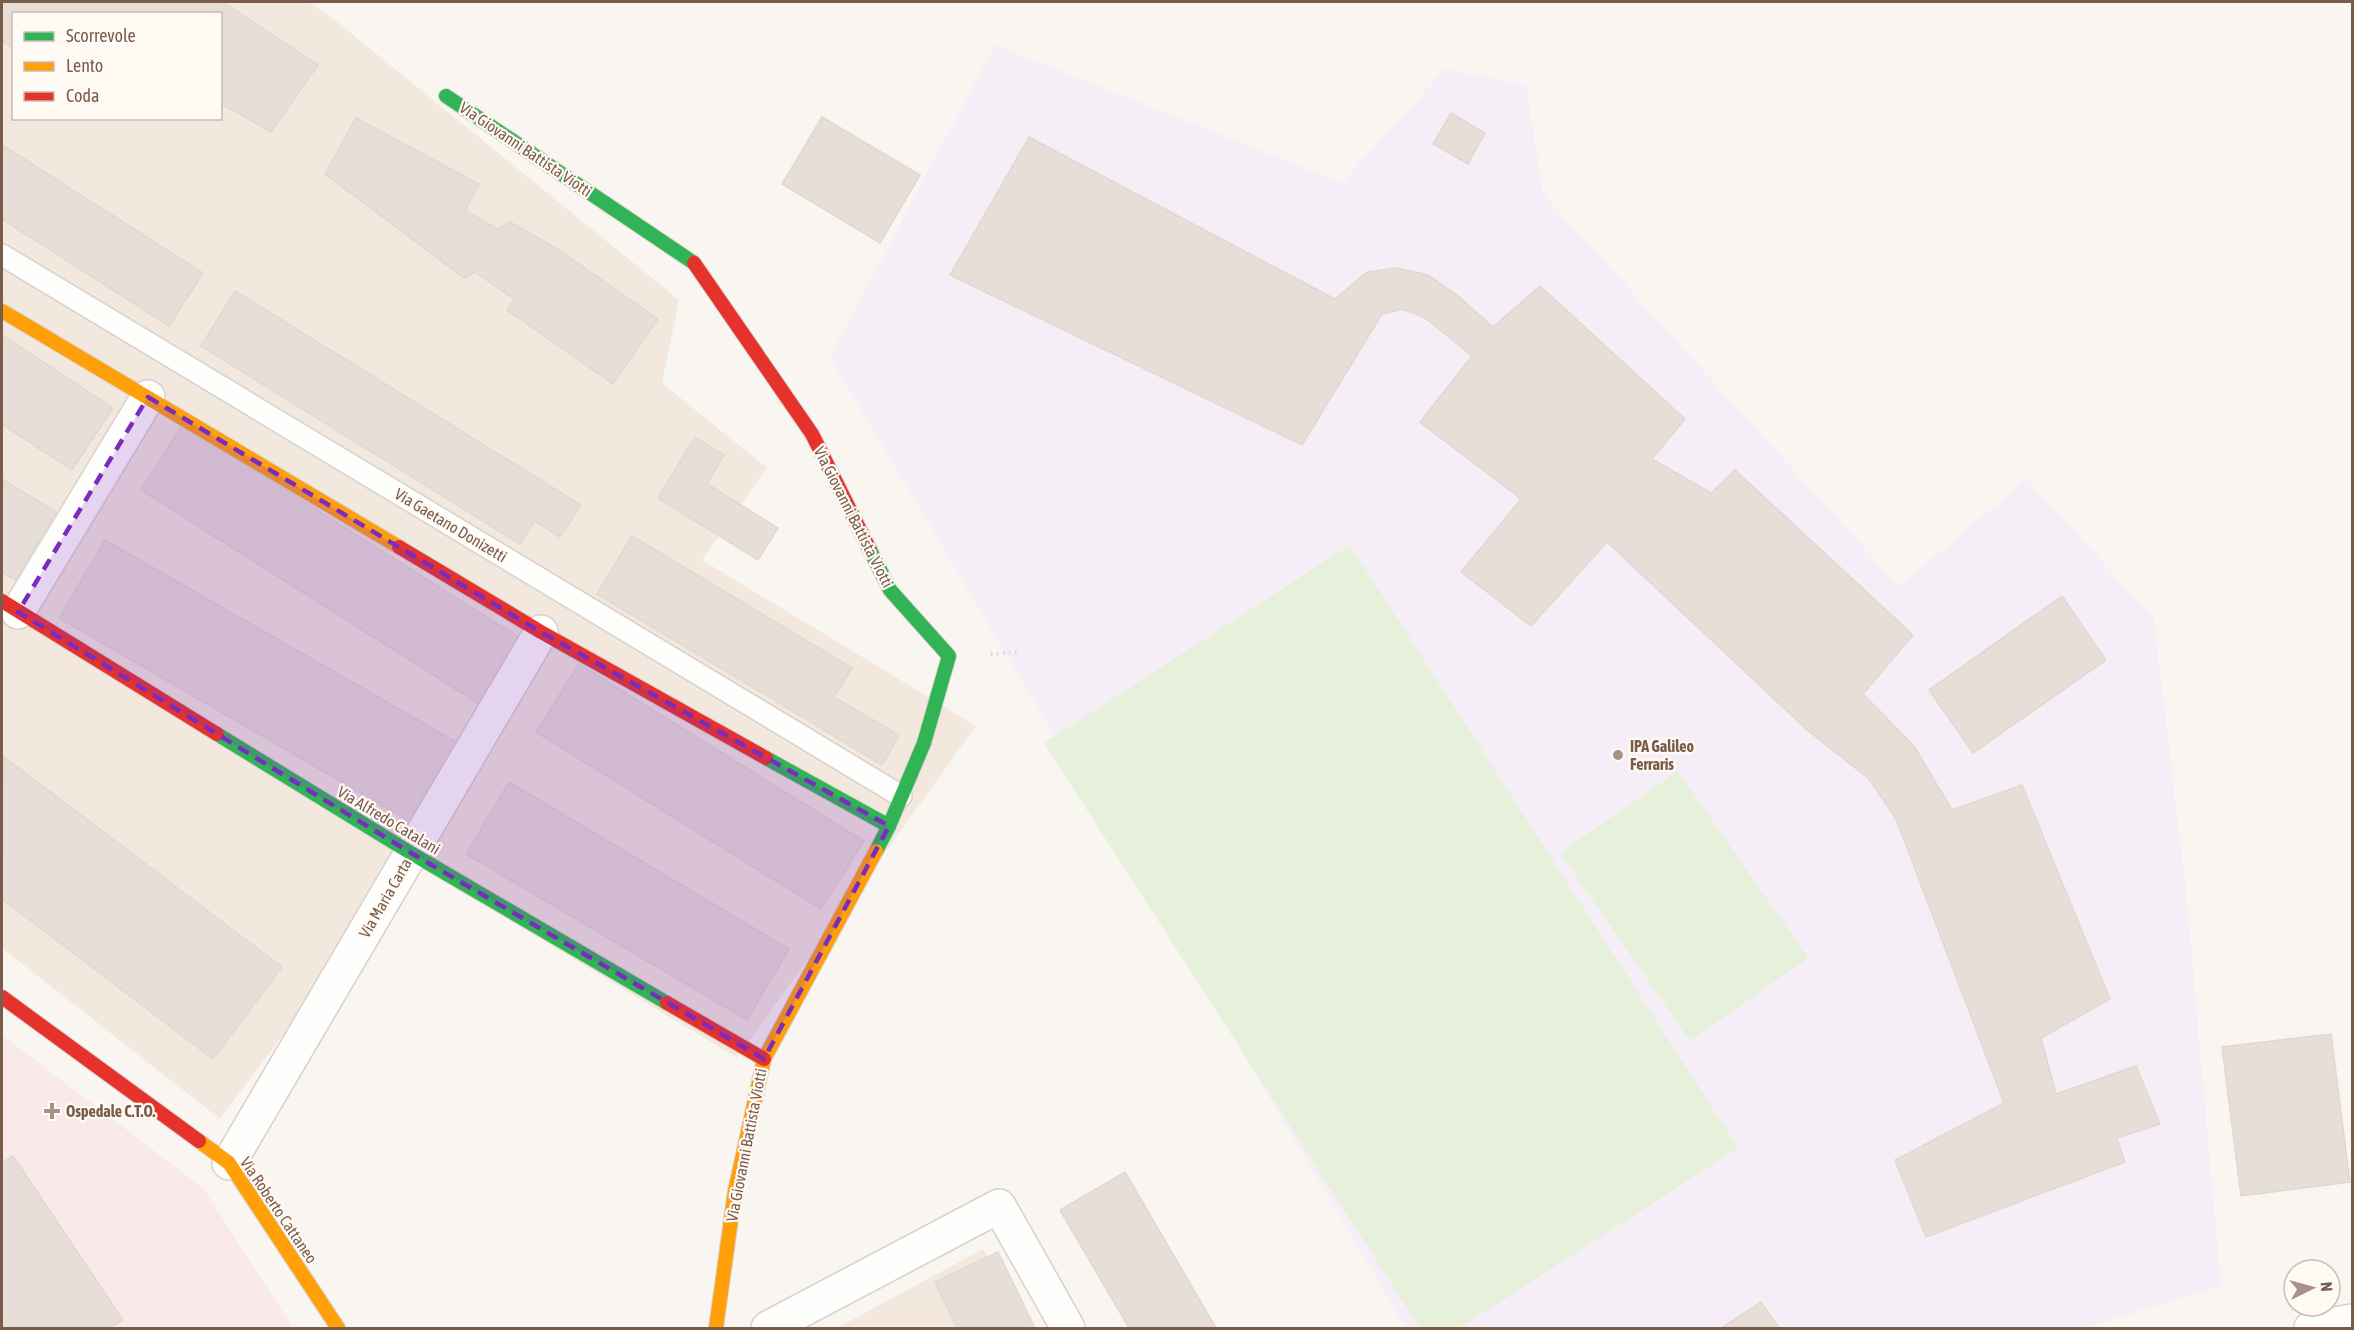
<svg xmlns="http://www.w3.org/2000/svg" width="2354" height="1330" viewBox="0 0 2354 1330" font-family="'Asap Condensed',sans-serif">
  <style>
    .residential { fill: #f2e8de; fill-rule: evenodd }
    .education { fill: #f6eef6 }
    .medical { fill: #fae9e9 }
    .grass { fill: #e7f0db }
    .building { fill: #e6ded7; stroke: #e2d8d2; stroke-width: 1.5 }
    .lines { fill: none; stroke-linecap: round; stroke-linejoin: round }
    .lane-casing { stroke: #d7d1cb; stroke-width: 24 }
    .street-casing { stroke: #d7d1cb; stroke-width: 36 }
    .fast-casing { stroke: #d9d2cb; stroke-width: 16 }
    .slow-casing { stroke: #d9d2cb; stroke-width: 16 }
    .jam-casing { stroke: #d9d2cb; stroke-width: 16 }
    .path { stroke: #dcd5d0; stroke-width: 4; stroke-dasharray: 1.5 4.5; stroke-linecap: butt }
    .lane { stroke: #fefefd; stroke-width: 21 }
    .street { stroke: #fefefd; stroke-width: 33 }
    .fast { stroke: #30b455; stroke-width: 14 }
    .slow { stroke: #ff9f0a; stroke-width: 14 }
    .jam { stroke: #e5322d; stroke-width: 14 }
    .marked { fill: #7b2cbf; fill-opacity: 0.2; stroke: #7b2cbf; stroke-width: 4.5; stroke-dasharray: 12 8; stroke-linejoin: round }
    .poi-dot { fill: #a69286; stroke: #fffaf3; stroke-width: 2 }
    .labels { text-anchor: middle; stroke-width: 4.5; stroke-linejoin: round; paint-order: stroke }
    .street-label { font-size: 16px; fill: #7a5c4d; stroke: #fffaf3 }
    .poi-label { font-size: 16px; font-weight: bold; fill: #7a5c4d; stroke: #fffaf3; text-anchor: start }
  </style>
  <rect width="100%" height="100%" fill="#f9f5f0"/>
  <g class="residential">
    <path d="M2,2H308L326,13L679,300L662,383L767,468L702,560L976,726L737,1058L413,861L220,1119L2,948ZM14,14H220V118H14Z"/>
    <path d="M983,1249L1031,1328H837Z"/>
  </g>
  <path class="education" d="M995,45L1342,183L1445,69L1526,85L1543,194L1899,586L2027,479L2154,619L2186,891L2221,1286L2084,1328H1406L830,357Z"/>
  <path class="medical" d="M2,1035L203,1188L293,1328H2Z"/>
  <g class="grass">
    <path d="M1350,545L1738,1148L1460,1328H1420L1044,743Z"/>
    <path d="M1678,771L1808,958L1690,1041L1560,853Z"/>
  </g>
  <g class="building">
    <path d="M2,2H223L318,65L271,132L220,103V14H14V48L2,41Z"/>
    <path d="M1451,113L1485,133L1468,164L1433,144Z"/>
    <path d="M822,117L920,175L880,243L782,184Z"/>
    <path d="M356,118L479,184L465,211L498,229L510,222L556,248L658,319L613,384L507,310L514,299L475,272L464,278L325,174Z"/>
    <path d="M1029,137L1335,299L1367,272L1397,268L1428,275L1457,295L1493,327L1540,286L1685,419L1652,459L1711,493L1735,470L1913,635L1863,694L1914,746L1952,810L2022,785L2110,999L2041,1038L2056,1094L2136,1066L2160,1124L2117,1138L2125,1162L1926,1237L1895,1160L2004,1103L1896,819L1869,779L1806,729L1607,542L1531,626L1461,572L1521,499L1420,422L1472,356L1425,318L1403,309L1382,314L1302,445L950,275Z"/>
    <path d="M2,145L203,273L169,326L2,219Z"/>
    <path d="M235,291L581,505L560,537L535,521L520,544L201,346Z"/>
    <path d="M2,335L113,408L72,470L2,424Z"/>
    <path d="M182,425L525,641L484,707L141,490Z"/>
    <path d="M695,437L724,455L707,484L778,528L758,560L658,498Z"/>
    <path d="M2,479L56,512L15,580L2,572Z"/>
    <path d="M632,536L852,668L834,697L899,735L882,765L597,594Z"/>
    <path d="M105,540L460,744L414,824L59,618Z"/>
    <path d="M2062,596L2106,660L1973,753L1929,690Z"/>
    <path d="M579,664L864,841L821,909L536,732Z"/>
    <path d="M3,756L282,967L213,1059L2,899Z"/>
    <path d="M509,782L789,949L747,1020L466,854Z"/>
    <path d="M2331,1034L2350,1182L2241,1196L2222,1047Z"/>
    <path d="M13,1156L123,1320L110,1328H2V1163Z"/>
    <path d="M1125,1172L1216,1328H1129L1060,1210Z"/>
    <path d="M998,1252L1035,1328H957L935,1282Z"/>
    <path d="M1761,1302L1779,1328H1721Z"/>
  </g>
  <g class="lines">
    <defs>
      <path id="lane" d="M2,255L901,796"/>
      <g id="street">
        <path d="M18,612L148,397"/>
        <path d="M229,1163L541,632"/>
        <path d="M768,1328L999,1206L1068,1328"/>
        <path d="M2311,1328L2352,1321"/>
      </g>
      <g id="fast">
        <path d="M446,96L694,263"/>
        <path d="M869,548L890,590L949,656L924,743L889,826L876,851"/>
        <path d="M217,734L411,853L667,1003"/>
        <path d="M766,758L889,826"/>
      </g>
      <g id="slow">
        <path d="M2,311L399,547"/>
        <path d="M199,1141L229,1163L338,1328"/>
        <path d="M716,1328L735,1191L764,1059L876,851"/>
      </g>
      <g id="jam">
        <path d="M694,263L812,434L869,548"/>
        <path d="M399,547L541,632L766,758"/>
        <path d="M2,601L217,734"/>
        <path d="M2,997L199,1141"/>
        <path d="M667,1003L764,1059"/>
      </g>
    </defs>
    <use href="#lane" class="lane-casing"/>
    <use href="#street" class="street-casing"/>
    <use href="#fast" class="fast-casing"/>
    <use href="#slow" class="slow-casing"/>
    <use href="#jam" class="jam-casing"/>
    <path class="path" d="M991,654L1020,652"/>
    <use href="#lane" class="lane"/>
    <use href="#street" class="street"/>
    <use href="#fast" class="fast"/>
    <use href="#slow" class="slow"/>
    <use href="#jam" class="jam"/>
  </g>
  <path class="marked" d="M148,397L541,632L889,826L764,1059L411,853L18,612Z"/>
  <g class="poi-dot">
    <circle cx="1618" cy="755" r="6"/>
    <path d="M49 1102h6v6h6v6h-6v6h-6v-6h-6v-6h6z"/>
  </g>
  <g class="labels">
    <g class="street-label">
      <text transform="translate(526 149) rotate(34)" y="6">Via Giovanni Battista Viotti</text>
      <text transform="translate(854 517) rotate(63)" y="6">Via Giovanni Battista Viotti</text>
      <text transform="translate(451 525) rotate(31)" y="6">Via Gaetano Donizetti</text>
      <text transform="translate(389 820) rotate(31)" y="6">Via Alfredo Catalani</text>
      <text transform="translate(385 898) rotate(-60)" y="6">Via Maria Carta</text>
      <text transform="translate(746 1145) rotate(-79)" y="6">Via Giovanni Battista Viotti</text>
      <text transform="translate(279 1210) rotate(56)" y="6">Via Roberto Cattaneo</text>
    </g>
    <g class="poi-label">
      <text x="1630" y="752">IPA Galileo<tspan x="1630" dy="18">Ferraris</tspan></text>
      <text x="66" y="1117">Ospedale C.T.O.</text>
    </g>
  </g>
  <rect width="2354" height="1330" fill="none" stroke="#7a5c4d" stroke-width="6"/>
  <rect x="12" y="12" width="210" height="108" fill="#fffaf3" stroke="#cabbb1" stroke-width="1.5"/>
  <rect x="24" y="32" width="30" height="9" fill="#30b455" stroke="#cabbb1" stroke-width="1.5"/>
  <text x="66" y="42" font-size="18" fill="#7a5c4d">Scorrevole</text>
  <rect x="24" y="62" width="30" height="9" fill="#ff9f0a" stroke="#cabbb1" stroke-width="1.5"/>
  <text x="66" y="72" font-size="18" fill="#7a5c4d">Lento</text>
  <rect x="24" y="92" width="30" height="9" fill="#e5322d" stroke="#cabbb1" stroke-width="1.5"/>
  <text x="66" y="102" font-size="18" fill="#7a5c4d">Coda</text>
  <g transform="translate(2312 1288) rotate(85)"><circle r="28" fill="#fffaf3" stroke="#cabbb1" stroke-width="1.5"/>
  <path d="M0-4.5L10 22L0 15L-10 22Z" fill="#a69286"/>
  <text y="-9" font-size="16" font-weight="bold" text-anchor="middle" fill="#7a5c4d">N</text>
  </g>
</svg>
